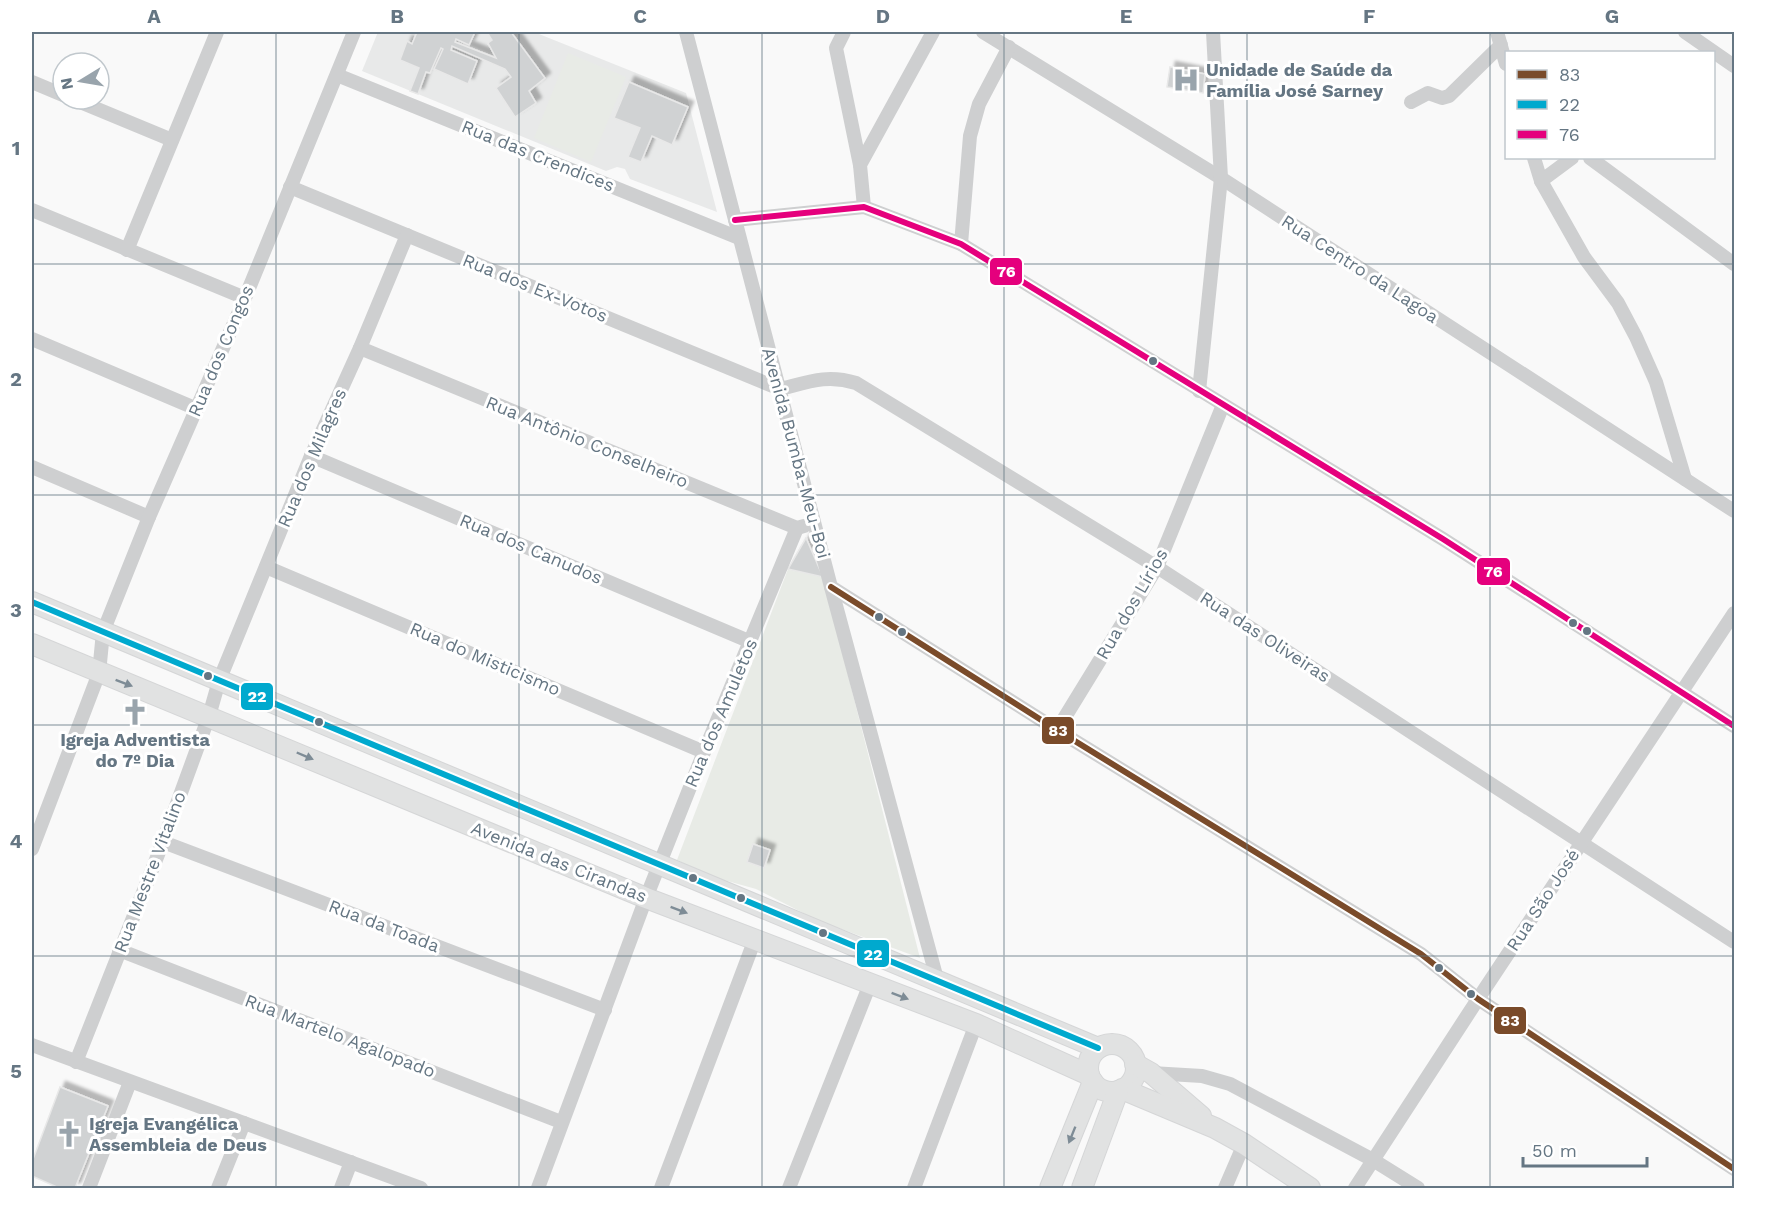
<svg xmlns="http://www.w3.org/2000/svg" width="1766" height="1220" viewBox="0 0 1766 1220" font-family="'Work Sans',sans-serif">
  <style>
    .built { fill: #e8e9e9 }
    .green { fill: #e8ebe6 }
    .building { fill: #d0d2d3; stroke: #e8e8e8; stroke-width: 1.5; filter: url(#shadow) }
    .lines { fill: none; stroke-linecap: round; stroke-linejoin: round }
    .secondary-casing { stroke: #d5d6d7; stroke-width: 22 }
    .street { stroke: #cecfd0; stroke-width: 14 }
    .secondary { stroke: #e1e2e2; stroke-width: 20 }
    .bus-1-casing { stroke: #fff; stroke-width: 10 }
    .bus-2-casing { stroke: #fff; stroke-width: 10 }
    .bus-3-casing { stroke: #fff; stroke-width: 10 }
    .bus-1 { stroke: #7a4b2a; stroke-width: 6 }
    .bus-2 { stroke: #00a9ce; stroke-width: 6 }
    .bus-3 { stroke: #e5007d; stroke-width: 6 }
    .oneway { fill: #7e8c96 }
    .grid { fill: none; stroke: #657683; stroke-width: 1.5; stroke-opacity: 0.55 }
    .bus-dot { fill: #657683; stroke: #fff; stroke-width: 2 }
    .labels { text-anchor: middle; stroke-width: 6; stroke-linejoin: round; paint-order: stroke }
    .poi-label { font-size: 18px; font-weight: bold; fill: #657683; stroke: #fff; text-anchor: start }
    .street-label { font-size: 18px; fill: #657683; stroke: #fff }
    .line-badge { stroke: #fff; stroke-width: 2 }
    .badge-label { font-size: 16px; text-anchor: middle; font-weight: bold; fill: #fff }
    .neatline { fill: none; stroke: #657683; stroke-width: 2 }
    .grid-label { font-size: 20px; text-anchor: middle; font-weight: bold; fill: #657683 }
  </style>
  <defs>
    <filter id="shadow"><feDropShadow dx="5.5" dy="-5.5" stdDeviation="1.5" flood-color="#0004"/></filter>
  </defs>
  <rect width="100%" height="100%" fill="#f9f9f9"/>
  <path class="built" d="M378,32H534L686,93L717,212L630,179L625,169L617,167L606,171L362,71Z"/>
  <g class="green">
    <path d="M568,53L626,77L591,162L534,138Z"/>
    <path d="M788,569L823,577L920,958L817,920L756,889L713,877L677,860Z"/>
  </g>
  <g class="building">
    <path d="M417,32H475L469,45L456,39L455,42L496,58L488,43L492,40L488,34L492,32H511L545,78L529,91L536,103L515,117L496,88L511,77L505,69L452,46L451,50L477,61L468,84L434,69L443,49L441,48L430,73L426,72L418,94L410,91L419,68L400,60L407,41L412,44Z"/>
    <path d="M1170,67L1205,74L1203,93L1167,87Z"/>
    <path d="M629,82L688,107L672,145L652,136L641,162L628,157L640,128L614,118Z"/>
    <path d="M806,538L823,577L788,569Z"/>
    <path d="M753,844L770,850L764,868L747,862Z"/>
    <path d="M60,1087L108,1106L75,1188H59L32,1176V1162Z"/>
  </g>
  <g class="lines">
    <defs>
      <g id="secondary">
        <path d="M32,602L1098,1048"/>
        <path d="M32,644L646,898L976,1024L1089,1075"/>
        <circle cx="1112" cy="1068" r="24"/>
        <path d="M1135,1064L1151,1073L1201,1116"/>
        <path d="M1122,1089L1215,1128L1244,1144L1310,1188"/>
        <path d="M1050,1188L1093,1082"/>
        <path d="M1082,1188L1118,1091"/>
      </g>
    </defs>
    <use href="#secondary" class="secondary-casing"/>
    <g class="street">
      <path d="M686,32L831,587L937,979"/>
      <path d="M844,32L836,48L860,165"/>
      <path d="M983,32L1221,178L1734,511"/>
      <path d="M1497,32L1506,64"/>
      <path d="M1685,32L1734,66"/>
      <path d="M337,75L739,238"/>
      <path d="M32,82L63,95"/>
      <path d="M73,99L172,140"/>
      <path d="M1411,102L1428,93L1442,98L1449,96L1501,45"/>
      <path d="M1534,158L1541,181L1584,257L1618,303L1636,337L1656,382L1685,479"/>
      <path d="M1590,158L1734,264"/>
      <path d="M1541,181L1572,158"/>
      <path d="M290,187L780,389C808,382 827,374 856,383L1157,567L1734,942"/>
      <path d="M864,207L860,165L933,32"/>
      <path d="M32,210L245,298"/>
      <path d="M735,220L864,207L961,244L1443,539L1734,726"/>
      <path d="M961,244L970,136L979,104L1009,47"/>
      <path d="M127,250L217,32"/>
      <path d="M32,339L197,409"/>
      <path d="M360,348L797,528L804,526"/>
      <path d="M1199,391L1221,178L1213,32"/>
      <path d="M311,456L751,642"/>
      <path d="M32,467L149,517"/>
      <path d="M266,567L704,752"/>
      <path d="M831,587L1057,730L1421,954L1478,999L1734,1169"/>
      <path d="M1057,730L1157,567L1223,405"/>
      <path d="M163,842L605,1010"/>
      <path d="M32,849L99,673L103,632L149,517L245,298L354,32"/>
      <path d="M119,950L561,1122"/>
      <path d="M32,1045L421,1188"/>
      <path d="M76,1062L163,842L209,716L219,681L311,456L360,348L407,235"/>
      <path d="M1151,1073L1202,1076L1230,1084L1373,1160L1418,1188"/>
      <path d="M89,1188L130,1082"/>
      <path d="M218,1188L244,1123"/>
      <path d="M341,1188L351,1162"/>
      <path d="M538,1188L646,898L704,752L797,528"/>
      <path d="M661,1188L755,939"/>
      <path d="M789,1188L870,984"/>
      <path d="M914,1188L976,1024"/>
      <path d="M1225,1188L1244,1144"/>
      <path d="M1355,1188L1478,999L1734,613"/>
    </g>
    <use href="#secondary" class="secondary"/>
    <defs>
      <path id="bus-1" d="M831,587L1057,730L1421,954L1478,999L1734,1169"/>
      <path id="bus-2" d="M32,602L1098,1048"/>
      <path id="bus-3" d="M735,220L864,207L961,244L1443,539L1734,726"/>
    </defs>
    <use href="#bus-1" class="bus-1-casing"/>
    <use href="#bus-2" class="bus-2-casing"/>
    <use href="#bus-3" class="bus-3-casing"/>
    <use href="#bus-1" class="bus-1"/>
    <use href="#bus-2" class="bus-2"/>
    <use href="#bus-3" class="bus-3"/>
  </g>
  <defs><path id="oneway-solid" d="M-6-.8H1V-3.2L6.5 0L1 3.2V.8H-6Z" transform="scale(1.5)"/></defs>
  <g class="oneway">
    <use href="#oneway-solid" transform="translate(124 683) rotate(21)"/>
    <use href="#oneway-solid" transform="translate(305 756) rotate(23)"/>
    <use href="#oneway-solid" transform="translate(679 910) rotate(21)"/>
    <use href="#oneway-solid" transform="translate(900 996) rotate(21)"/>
    <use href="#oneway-solid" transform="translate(1072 1135) rotate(112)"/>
  </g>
  <path class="grid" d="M276,32V1188M519,32V1188M762,32V1188M1004,32V1188M1247,32V1188M1490,32V1188M32,264H1734M32,495H1734M32,725H1734M32,956H1734"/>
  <defs>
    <symbol id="hospital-bare" viewBox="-9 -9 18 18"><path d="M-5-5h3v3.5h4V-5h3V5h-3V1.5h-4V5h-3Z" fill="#99a4ac" stroke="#fff" stroke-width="2.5" paint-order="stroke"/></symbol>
    <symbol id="church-bare" viewBox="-9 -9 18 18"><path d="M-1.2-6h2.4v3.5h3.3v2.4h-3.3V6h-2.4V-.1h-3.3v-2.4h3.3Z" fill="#99a4ac" stroke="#fff" stroke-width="2.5" paint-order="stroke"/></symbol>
  </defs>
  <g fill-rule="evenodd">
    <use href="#hospital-bare" x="1167" y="61" width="38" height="38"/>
    <use href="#church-bare" x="116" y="693" width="38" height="38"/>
    <use href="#church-bare" x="50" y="1115" width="38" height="38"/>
  </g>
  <g class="bus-dot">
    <circle cx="1153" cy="361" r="5"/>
    <circle cx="879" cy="617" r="5"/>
    <circle cx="1573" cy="623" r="5"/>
    <circle cx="1587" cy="631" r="5"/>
    <circle cx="902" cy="632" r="5"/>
    <circle cx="208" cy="676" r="5"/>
    <circle cx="319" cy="722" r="5"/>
    <circle cx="693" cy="878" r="5"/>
    <circle cx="741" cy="898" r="5"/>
    <circle cx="823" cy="933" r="5"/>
    <circle cx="1439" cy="968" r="5"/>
    <circle cx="1471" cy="994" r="5"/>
  </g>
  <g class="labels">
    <g class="poi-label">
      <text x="1206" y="76">Unidade de Saúde da<tspan x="1206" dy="21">Família José Sarney</tspan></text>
      <text x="135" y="746" text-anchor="middle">Igreja Adventista<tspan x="135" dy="21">do 7º Dia</tspan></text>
      <text x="89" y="1130">Igreja Evangélica<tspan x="89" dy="21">Assembleia de Deus</tspan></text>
    </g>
    <g class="street-label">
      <text transform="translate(538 156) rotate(22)" y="6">Rua das Crendices</text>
      <text transform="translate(1360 269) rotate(33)" y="6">Rua Centro da Lagoa</text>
      <text transform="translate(535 288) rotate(22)" y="6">Rua dos Ex-Votos</text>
      <text transform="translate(221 351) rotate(-67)" y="6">Rua dos Congos</text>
      <text transform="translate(587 442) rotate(22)" y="6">Rua Antônio Conselheiro</text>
      <text transform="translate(796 453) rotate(75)" y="6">Avenida Bumba-Meu-Boi</text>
      <text transform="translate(312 458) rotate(-67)" y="6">Rua dos Milagres</text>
      <text transform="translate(531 549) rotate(23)" y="6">Rua dos Canudos</text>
      <text transform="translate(1132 604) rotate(-60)" y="6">Rua dos Lírios</text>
      <text transform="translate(1265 637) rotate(33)" y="6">Rua das Oliveiras</text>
      <text transform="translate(485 659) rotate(23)" y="6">Rua do Misticismo</text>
      <text transform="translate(721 713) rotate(-67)" y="6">Rua dos Amuletos</text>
      <text transform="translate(559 862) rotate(22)" y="6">Avenida das Cirandas</text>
      <text transform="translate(150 872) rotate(-69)" y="6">Rua Mestre Vitalino</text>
      <text transform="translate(1543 900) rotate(-57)" y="6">Rua São José</text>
      <text transform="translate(384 926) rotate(21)" y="6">Rua da Toada</text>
      <text transform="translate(340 1036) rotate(21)" y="6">Rua Martelo Agalopado</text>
    </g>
  </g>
  <g class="line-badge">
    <rect x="989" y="257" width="34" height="29" rx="6" fill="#e5007d"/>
    <rect x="1476" y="557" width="35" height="29" rx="6" fill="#e5007d"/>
    <rect x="240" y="682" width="34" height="29" rx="6" fill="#00a9ce"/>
    <rect x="1041" y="716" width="34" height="29" rx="6" fill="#7a4b2a"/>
    <rect x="856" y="939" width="34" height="29" rx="6" fill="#00a9ce"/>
    <rect x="1493" y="1006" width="34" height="29" rx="6" fill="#7a4b2a"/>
  </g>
  <g class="badge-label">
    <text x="1006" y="277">76</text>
    <text x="1493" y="577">76</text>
    <text x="257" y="702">22</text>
    <text x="1058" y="736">83</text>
    <text x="873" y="960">22</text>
    <text x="1510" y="1026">83</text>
  </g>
  <rect width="1766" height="1220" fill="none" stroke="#ffffff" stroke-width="66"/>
  <rect x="1505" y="51" width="210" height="108" fill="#ffffff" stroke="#c1c8cd" stroke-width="1.5"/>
  <rect x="1517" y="70" width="30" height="9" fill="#7a4b2a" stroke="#c1c8cd" stroke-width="1.5"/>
  <text x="1559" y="81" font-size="18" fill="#657683">83</text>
  <rect x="1517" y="100" width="30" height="9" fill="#00a9ce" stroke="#c1c8cd" stroke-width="1.5"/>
  <text x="1559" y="111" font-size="18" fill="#657683">22</text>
  <rect x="1517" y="130" width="30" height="9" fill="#e5007d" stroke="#c1c8cd" stroke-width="1.5"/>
  <text x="1559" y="141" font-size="18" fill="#657683">76</text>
  <g transform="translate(81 81) rotate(259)"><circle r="28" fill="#ffffff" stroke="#c1c8cd" stroke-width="1.5"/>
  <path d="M0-4.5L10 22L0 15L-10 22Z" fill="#99a4ac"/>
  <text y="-9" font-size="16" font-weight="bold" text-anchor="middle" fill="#657683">N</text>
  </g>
  <path d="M1523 1157v9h124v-9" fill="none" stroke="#657683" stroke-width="3"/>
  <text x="1532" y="1157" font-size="18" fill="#657683" stroke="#ffffff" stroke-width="4.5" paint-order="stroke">50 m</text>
  <rect x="33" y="33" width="1700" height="1154" class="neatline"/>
  <g class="grid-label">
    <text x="154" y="23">A</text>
    <text x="397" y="23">B</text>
    <text x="640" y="23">C</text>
    <text x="883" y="23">D</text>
    <text x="1126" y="23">E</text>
    <text x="1369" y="23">F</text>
    <text x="1612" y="23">G</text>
    <text x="16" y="155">1</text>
    <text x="16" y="386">2</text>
    <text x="16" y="617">3</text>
    <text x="16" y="848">4</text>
    <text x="16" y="1078">5</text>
  </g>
</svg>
